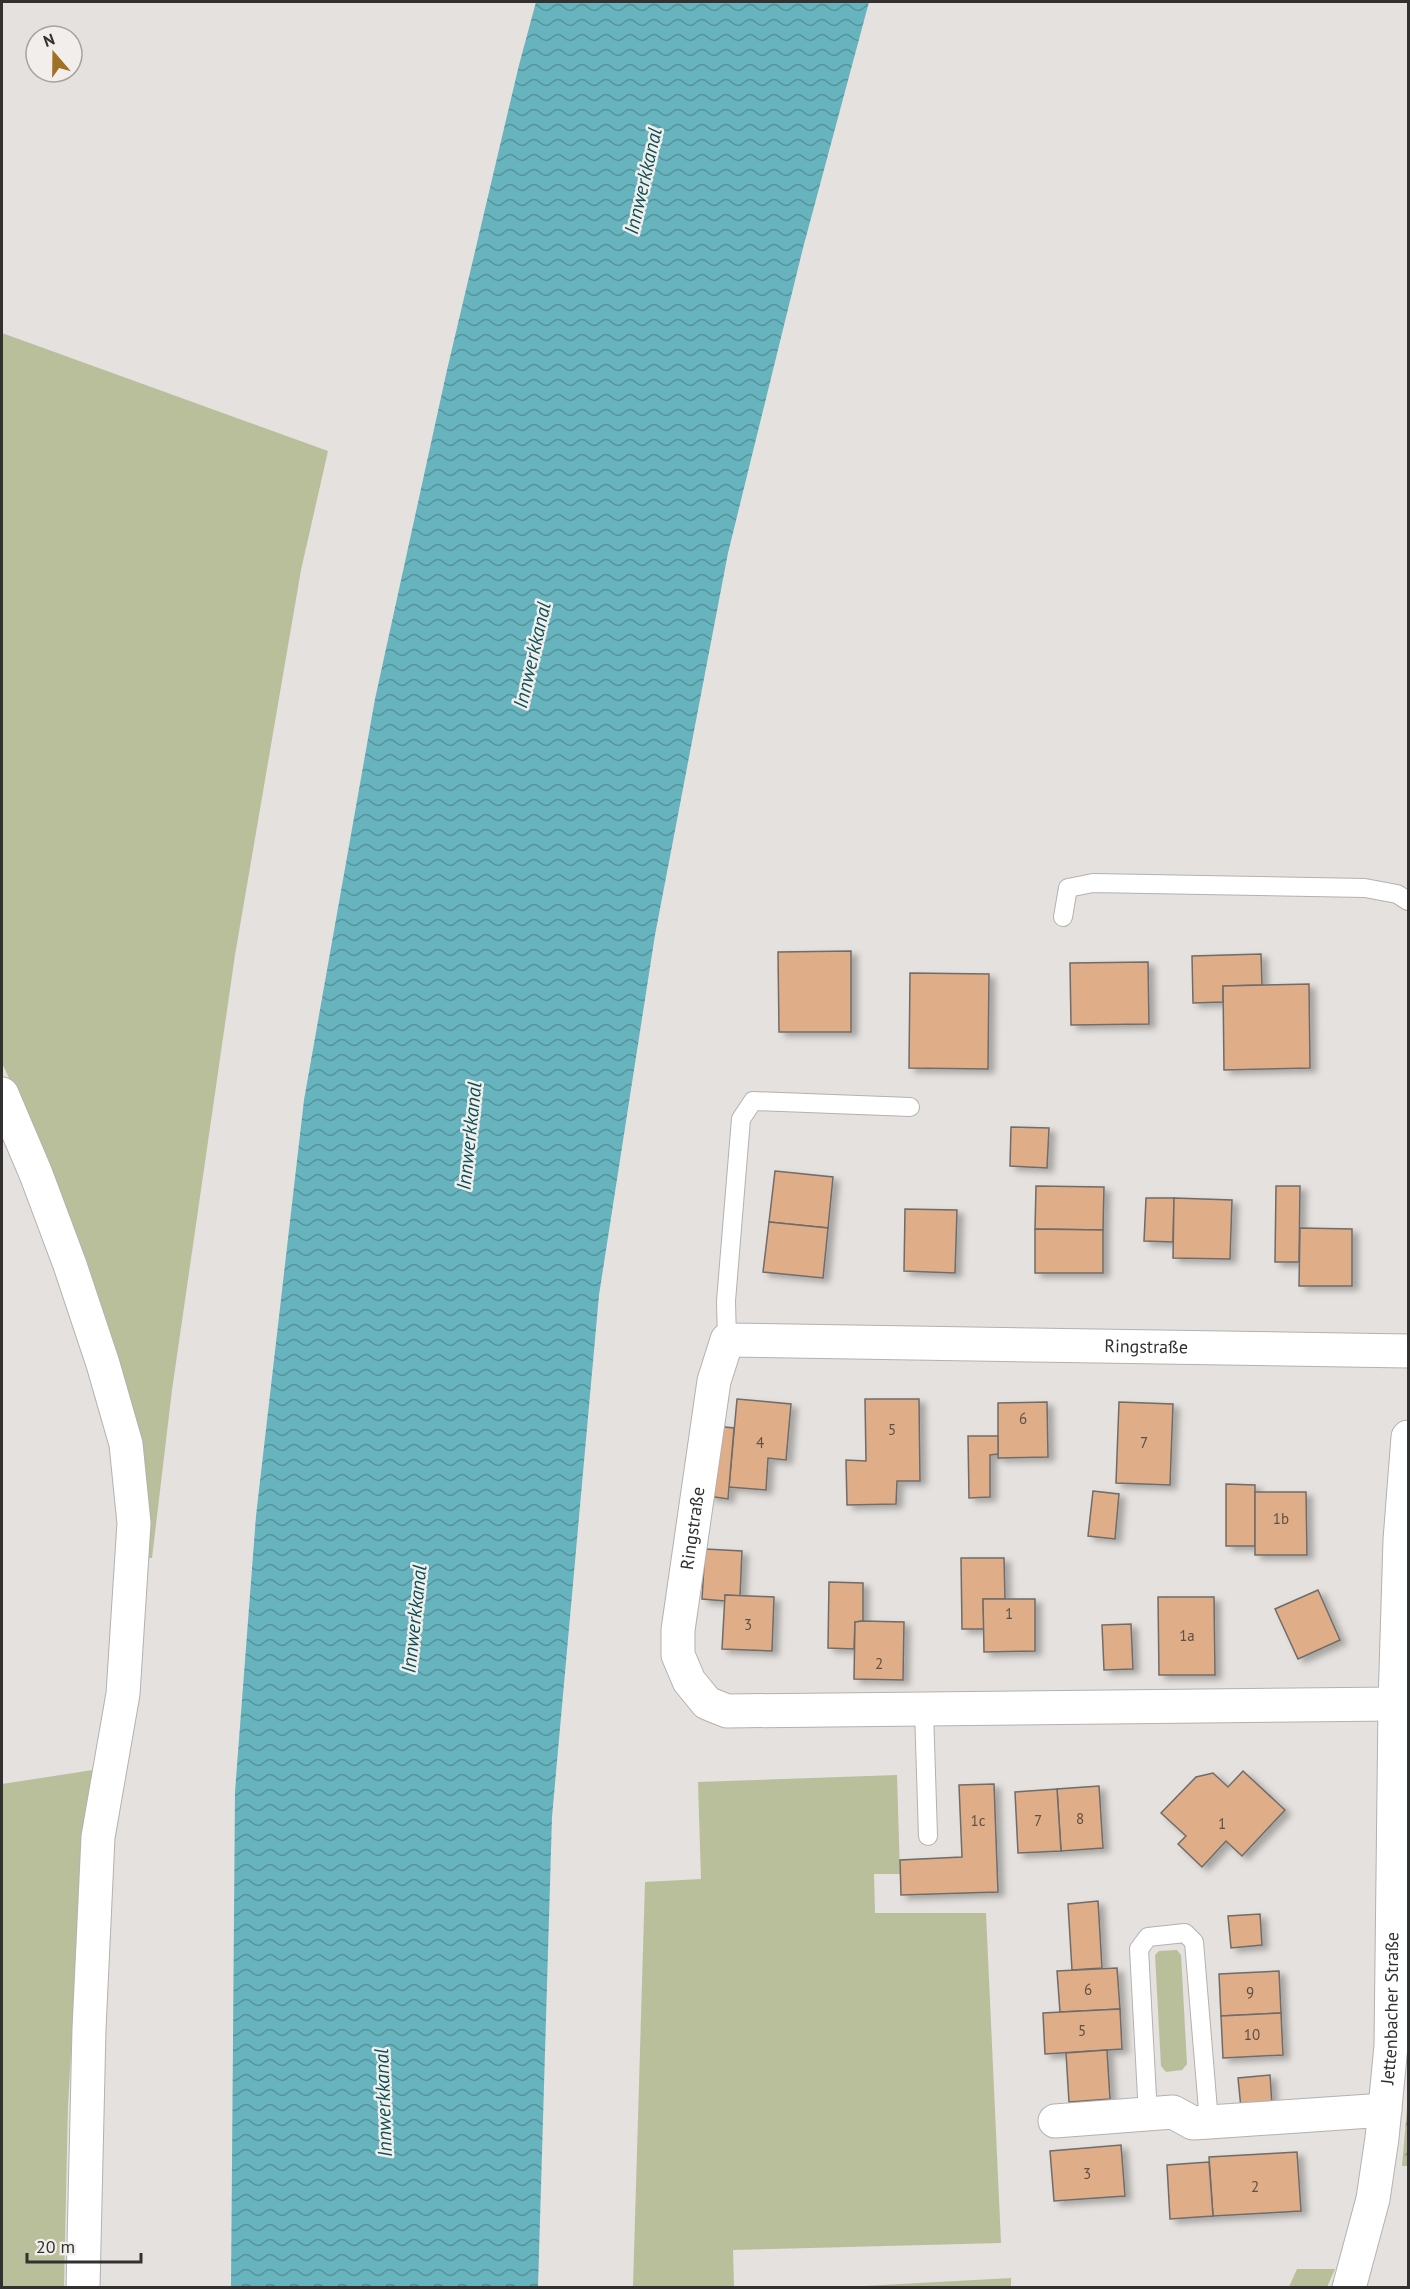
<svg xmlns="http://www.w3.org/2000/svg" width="1410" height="2289" viewBox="0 0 1410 2289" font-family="'PT Sans',sans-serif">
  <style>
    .grass { fill: #b9bf9b }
    .forest { fill: url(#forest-firs) }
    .water { fill: url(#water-waves) }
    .building { fill: #dfad87; stroke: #706c6a; stroke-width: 1.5; filter: url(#shadow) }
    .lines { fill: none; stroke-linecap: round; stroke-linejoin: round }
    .service-casing { stroke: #b4b1ae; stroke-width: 20 }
    .minor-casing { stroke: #b4b1ae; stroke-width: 35 }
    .tertiary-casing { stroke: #b4b1ae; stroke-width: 35 }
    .service { stroke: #fff; stroke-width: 18 }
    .minor { stroke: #fff; stroke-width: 33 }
    .tertiary { stroke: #fff; stroke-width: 33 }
    .labels { text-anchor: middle; stroke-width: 5; stroke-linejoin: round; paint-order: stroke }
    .number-label { font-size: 15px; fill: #5e5046 }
    .street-label { font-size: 18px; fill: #333130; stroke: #f2eeeb }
    .water-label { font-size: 20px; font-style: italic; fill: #0a5158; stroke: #f2eeeb }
  </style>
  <defs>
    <pattern id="forest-firs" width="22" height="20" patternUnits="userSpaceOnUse" patternTransform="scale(1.5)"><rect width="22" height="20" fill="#b9bf9b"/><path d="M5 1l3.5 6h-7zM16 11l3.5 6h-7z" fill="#979c7f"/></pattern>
    <pattern id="water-waves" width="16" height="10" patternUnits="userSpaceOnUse" patternTransform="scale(1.5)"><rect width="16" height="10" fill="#67b4be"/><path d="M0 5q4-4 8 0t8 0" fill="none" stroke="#55939b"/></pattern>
    <filter id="shadow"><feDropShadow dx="6" dy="4" stdDeviation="3" flood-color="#0004"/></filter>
  </defs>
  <rect width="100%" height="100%" fill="#e4e1de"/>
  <g class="grass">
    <path d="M2,333L328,451L301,570L235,955L172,1390L152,1558H145L23,1108L2,1063Z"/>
    <path d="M93,1770L78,1933L68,2105L64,2287L2,2288V1784Z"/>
    <path d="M897,1775L900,1874H874L875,1913H986L1001,2243L733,2250L734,2287H633L645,1882L701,1879L698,1782Z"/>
    <path d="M1177,1950L1181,1955L1187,2064L1182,2070L1166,2072L1161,2066L1155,1955L1159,1951Z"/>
    <path d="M1297,2269H1335L1327,2287H1289Z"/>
    <path d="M1011,2278V2287H846Z"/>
  </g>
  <path class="forest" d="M1408,2096V2166H1402Z"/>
  <path class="water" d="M536,2H869L803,248L728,553L655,935L599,1295L552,1817L538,2287H231L235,1792L256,1516L304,1100L375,699L447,370L519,65Z"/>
  <g class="building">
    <path d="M851,951V1032H779L778,952Z"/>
    <path d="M1261,954L1262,985L1223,986V1002L1193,1003L1192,956Z"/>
    <path d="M1148,962L1149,1024L1071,1025L1070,963Z"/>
    <path d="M910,973L989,974L988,1069L909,1068Z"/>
    <path d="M1309,984L1310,1068L1224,1070L1223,986Z"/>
    <path d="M1011,1127L1049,1128L1047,1168L1010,1166Z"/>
    <path d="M775,1171L833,1177L828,1228L769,1222Z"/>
    <path d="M1036,1186L1104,1187L1103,1230L1035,1229Z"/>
    <path d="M1276,1186H1300L1299,1262H1275Z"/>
    <path d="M1146,1198H1174L1173,1242L1144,1241Z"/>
    <path d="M1174,1198L1232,1200L1230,1259L1173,1258Z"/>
    <path d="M905,1209L957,1210L955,1273L904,1271Z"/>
    <path d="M769,1222L828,1228L823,1278L763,1272Z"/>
    <path d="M1300,1228L1352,1229V1286H1299Z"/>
    <path d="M1035,1229L1103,1230V1273H1035Z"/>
    <path d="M737,1399L791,1404L786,1460L768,1458L766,1490L729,1487Z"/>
    <path d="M865,1399H919L920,1481H897L896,1504L847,1505L846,1460L866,1461Z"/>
    <path d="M1047,1402L1048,1457L998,1458V1403Z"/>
    <path d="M1119,1402L1173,1404L1170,1485L1116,1483Z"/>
    <path d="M715,1426L734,1428L728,1499L708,1496Z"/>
    <path d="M968,1436H998V1454L990,1455V1497L969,1498Z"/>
    <path d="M1226,1484L1255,1485V1546H1226Z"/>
    <path d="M1093,1491L1119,1494L1115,1539L1088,1536Z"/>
    <path d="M1255,1492H1306L1307,1555H1255Z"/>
    <path d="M705,1549L742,1551L740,1596L725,1595V1601L702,1599Z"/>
    <path d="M961,1558H1004L1005,1599H983L984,1629H962Z"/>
    <path d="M829,1582L863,1583V1621L855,1622L854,1649L828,1648Z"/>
    <path d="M1318,1590L1340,1640L1298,1659L1275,1609Z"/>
    <path d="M725,1595L774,1597L772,1651L722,1649Z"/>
    <path d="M1158,1597H1214L1215,1675H1159Z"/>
    <path d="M983,1599H1035V1651L984,1652Z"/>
    <path d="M863,1621L904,1622L903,1680L854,1679L855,1622Z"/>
    <path d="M1131,1624L1133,1669L1104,1670L1102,1625Z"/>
    <path d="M1243,1771L1285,1810L1242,1856L1226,1841L1202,1867L1178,1844L1186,1836L1161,1813L1196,1777L1213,1773L1228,1787Z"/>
    <path d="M994,1784L998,1892L901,1895L900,1860L962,1857L959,1785Z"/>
    <path d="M1099,1786L1103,1848L1061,1851L1057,1789Z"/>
    <path d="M1057,1789L1061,1851L1018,1853L1015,1792Z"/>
    <path d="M1098,1901L1102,1968L1072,1970L1068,1904Z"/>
    <path d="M1260,1914L1262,1945L1231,1948L1228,1916Z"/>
    <path d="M1117,1968L1120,2009L1060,2012L1057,1971Z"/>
    <path d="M1279,1971L1281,2013L1221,2016L1219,1974Z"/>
    <path d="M1120,2009L1122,2049L1045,2054L1043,2013Z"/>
    <path d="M1281,2013L1283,2055L1223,2058L1221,2016Z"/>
    <path d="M1107,2050L1110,2099L1069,2102L1066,2053Z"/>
    <path d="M1270,2075L1272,2105L1241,2108L1238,2078Z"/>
    <path d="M1121,2145L1125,2196L1054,2201L1050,2151Z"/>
    <path d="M1297,2152L1301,2211L1213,2216L1209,2157Z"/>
    <path d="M1209,2162L1213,2216L1170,2219L1167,2165Z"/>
  </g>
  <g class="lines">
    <defs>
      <g id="service">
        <path d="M1063,917L1068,888L1093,883L1365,888L1397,894L1408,901"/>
        <path d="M727,1340L726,1301L741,1119L753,1101L910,1107"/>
        <path d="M924,1711L928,1836"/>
        <path d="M1148,2115L1139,1949L1148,1937L1185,1933L1194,1942L1209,2122"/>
      </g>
      <g id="minor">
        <path d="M2,1094L36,1174L70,1265L103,1364L126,1444L134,1523L123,1694L98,1837L89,2029L83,2288"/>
        <path id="s1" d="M1395,1704L727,1711L707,1703L689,1681L678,1655V1630L714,1381L727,1340L1408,1351"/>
        <path d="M1055,2121L1173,2112L1193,2123L1209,2122L1385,2110"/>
      </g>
      <g id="tertiary">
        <path id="s2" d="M1349,2288L1373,2199L1382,2138L1391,2046L1395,1704L1400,1540L1408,1437"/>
      </g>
    </defs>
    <use href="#service" class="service-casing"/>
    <use href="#minor" class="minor-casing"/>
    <use href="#tertiary" class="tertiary-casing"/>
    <use href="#service" class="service"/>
    <use href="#minor" class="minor"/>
    <use href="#tertiary" class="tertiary"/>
  </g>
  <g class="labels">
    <g class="number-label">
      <text x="1023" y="1424">6</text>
      <text x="892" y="1435">5</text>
      <text x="760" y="1448">4</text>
      <text x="1144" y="1448">7</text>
      <text x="1281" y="1524">1b</text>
      <text x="1009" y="1619">1</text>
      <text x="748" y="1630">3</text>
      <text x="1187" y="1641">1a</text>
      <text x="879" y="1669">2</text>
      <text x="1080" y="1824">8</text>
      <text x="978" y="1826">1c</text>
      <text x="1038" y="1826">7</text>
      <text x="1222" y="1829">1</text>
      <text x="1088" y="1995">6</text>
      <text x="1250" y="1998">9</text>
      <text x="1082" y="2036">5</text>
      <text x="1252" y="2040">10</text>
      <text x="1087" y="2179">3</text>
      <text x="1255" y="2192">2</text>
    </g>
    <g class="street-label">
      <text dy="6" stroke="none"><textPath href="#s1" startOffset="1485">Ringstraße</textPath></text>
      <text dy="6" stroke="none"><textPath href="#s1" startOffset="874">Ringstraße</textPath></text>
      <text dy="6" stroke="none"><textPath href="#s2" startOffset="284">Jettenbacher Straße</textPath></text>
    </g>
    <g class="water-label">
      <text transform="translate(643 181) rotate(-77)" y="7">Innwerkkanal</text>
      <text transform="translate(532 655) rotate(-77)" y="7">Innwerkkanal</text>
      <text transform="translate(469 1136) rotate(-84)" y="7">Innwerkkanal</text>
      <text transform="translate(414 1619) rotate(-84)" y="7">Innwerkkanal</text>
      <text transform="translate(383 2103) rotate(-92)" y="7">Innwerkkanal</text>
    </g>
  </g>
  <rect width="1410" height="2289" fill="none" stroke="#333130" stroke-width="6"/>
  <g transform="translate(54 54) rotate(340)"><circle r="28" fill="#f2eeeb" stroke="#a6a2a0" stroke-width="1.5"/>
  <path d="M0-4.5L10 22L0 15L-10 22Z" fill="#a07024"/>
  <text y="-9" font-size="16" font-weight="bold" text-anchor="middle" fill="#333130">N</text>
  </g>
  <path d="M27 2253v9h114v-9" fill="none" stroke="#333130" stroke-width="3"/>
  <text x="36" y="2253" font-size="18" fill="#333130" stroke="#f2eeeb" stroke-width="4.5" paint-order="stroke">20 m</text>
</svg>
